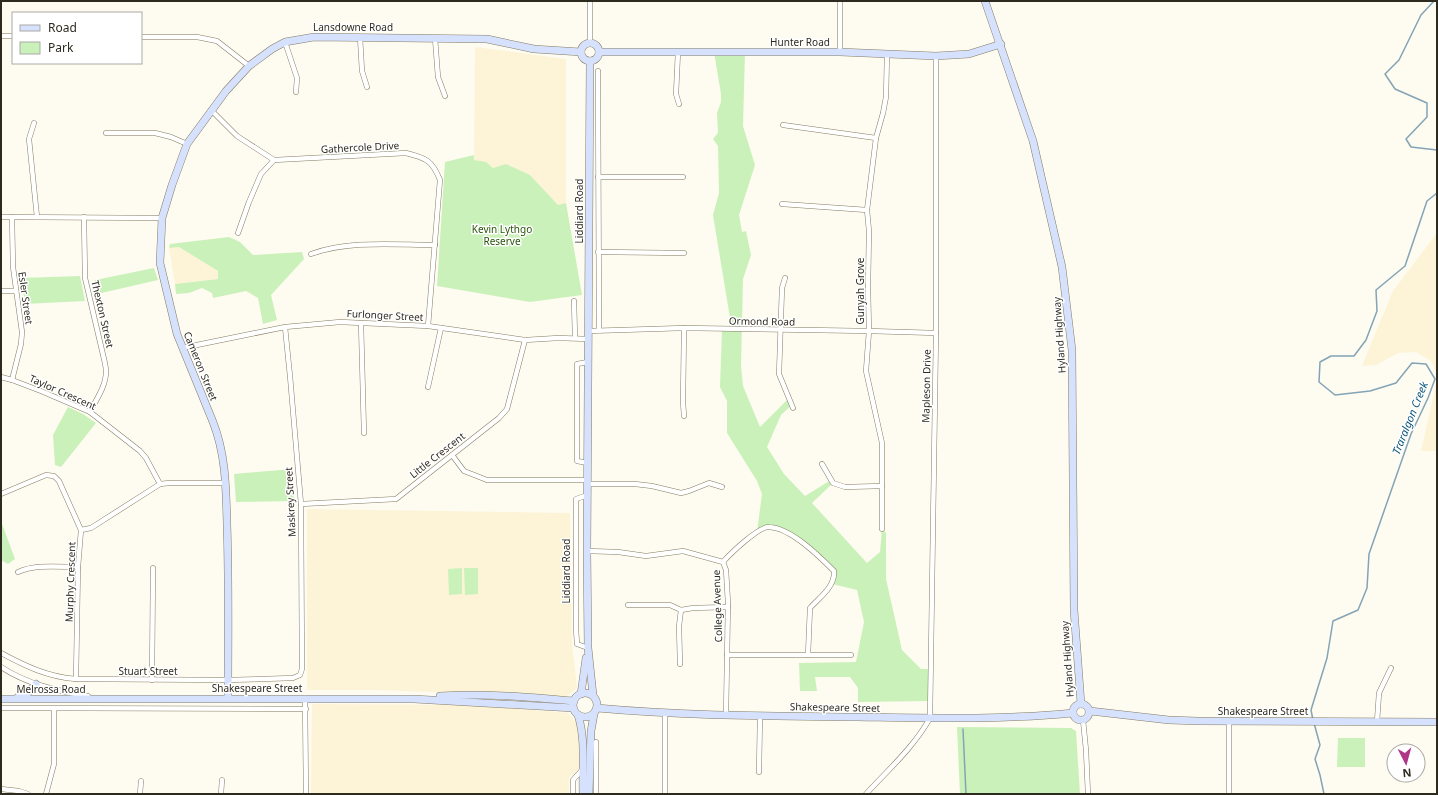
<svg xmlns="http://www.w3.org/2000/svg" width="1438" height="795" viewBox="0 0 1438 795" font-family="'Noto Sans',sans-serif">
  <style>
    .built { fill: #fdf4d8 }
    .green { fill: #cbf1ba }
    .lines { fill: none; stroke-linecap: round; stroke-linejoin: round }
    .stream { stroke: #83a4b6; stroke-width: 1.5 }
    .street-casing { stroke: #847c63; stroke-width: 5.5 }
    .secondary-casing { stroke: #847c63; stroke-width: 8 }
    .street { stroke: #fff; stroke-width: 4.5 }
    .secondary { stroke: #d6e1fe; stroke-width: 7 }
    .labels { text-anchor: middle; stroke-width: 3; stroke-linejoin: round; paint-order: stroke }
    .street-label { font-size: 10px; fill: #2d2a1f; stroke: #fff }
    .park-label { font-size: 10px; fill: #295408; stroke: #fff }
    .water-label { font-size: 11px; font-style: italic; fill: #0f597e; stroke: #fff }
  </style>
  <rect width="100%" height="100%" fill="#fefbf0"/>
  <g class="built">
    <path d="M475,47L566,59V203L558,206L530,175L493,168L474,160Z"/>
    <path d="M1437,233V375L1431,361L1416,352L1398,353L1376,365L1362,366L1393,291Z"/>
    <path d="M179,247L218,271V279L175,284L169,248Z"/>
    <path d="M1437,380V451H1421Z"/>
    <path d="M307,509L570,513L572,642L577,688L566,697L377,690H307Z"/>
    <path d="M312,704L473,705L568,713L579,726V769L569,778V794H311Z"/>
  </g>
  <g class="green">
    <path d="M714,52H745L743,126L755,165L739,215L742,232L746,231L751,255L743,279L741,366L743,386L760,427L788,399L792,405L781,415L767,447L784,474L805,496L831,480L833,483L812,503L867,563L880,552L882,529L886,533V579L902,650L921,669H931L930,701L858,702V688L850,677H815L817,691H800L799,663L856,662L864,622L857,590L832,584V571C816,555 794,529 769,528C765,528 761,531 757,532L762,494L757,481L727,433V401L720,387L722,329H729L730,318L713,215L719,193L718,146L713,139L718,133L717,113L721,102V94Z"/>
    <path d="M474,155V160L486,162L493,168L506,164L530,175L558,205L566,203L582,295L530,302L437,286L445,162Z"/>
    <path d="M229,237L240,242L253,255L302,252L304,259L271,295L277,320L263,324L258,298L246,291L213,298L212,293L202,288L189,293L176,294L175,284L218,279V271L179,247L169,248L170,244Z"/>
    <path d="M154,268L158,280L97,294L95,280Z"/>
    <path d="M80,276L85,301L25,304L21,278Z"/>
    <path d="M68,407L83,414L96,423L61,467L55,465L53,435Z"/>
    <path d="M292,469L294,501L236,502L234,474Z"/>
    <path d="M1,521L15,559L8,564L1,560Z"/>
    <path d="M462,568V594L449,595L448,569Z"/>
    <path d="M464,568H478V594L465,595Z"/>
    <path d="M957,727L1071,728L1076,731L1080,794H960Z"/>
    <path d="M1338,738H1365V767H1337Z"/>
  </g>
  <g class="lines">
    <g class="stream">
      <path d="M1434,1L1421,15L1399,60L1385,74L1395,89L1427,103V117L1406,139L1411,147L1437,150"/>
      <path d="M1313,720L1311,710L1327,658L1333,621L1358,610L1367,588L1369,554L1411,434L1428,398L1435,379L1426,364L1412,363L1396,383L1370,391L1335,395L1319,382L1320,362L1331,356H1354L1366,340L1377,311L1376,290L1405,266L1427,201L1437,193"/>
      <path d="M1314,723L1320,745L1315,759L1320,775L1324,794"/>
      <path d="M963,729L966,794"/>
    </g>
    <defs>
      <g id="street">
        <path d="M1,36H13"/>
        <path d="M141,37H197L217,41L249,66"/>
        <path d="M360,37L362,71L367,87"/>
        <path d="M435,38L438,77L445,96"/>
        <path d="M285,42L297,78L296,92"/>
        <path d="M590,43V1"/>
        <path d="M678,52L676,94L679,104"/>
        <path d="M840,52V1"/>
        <path d="M598,71L599,330"/>
        <path d="M211,110L237,136L274,160L406,153C426,158 432,160 440,180L428,326"/>
        <path d="M34,123L29,139L37,217"/>
        <path d="M783,125L876,138"/>
        <path d="M106,133H155L171,137L187,144"/>
        <path d="M598,177H683"/>
        <path d="M782,204L867,210"/>
        <path d="M1,217L162,218"/>
        <path d="M84,217L85,278L104,359C105,363 106,368 106,372C106,386 96,400 90,412"/>
        <path d="M238,233L249,202L261,174L274,160"/>
        <path d="M598,252L684,253"/>
        <path d="M311,254C350,240 394,245 435,245"/>
        <path d="M785,278L782,288L779,374L793,408"/>
        <path d="M1,291H16"/>
        <path d="M574,301L575,337"/>
        <path d="M361,323L364,433"/>
        <path d="M684,328L683,402L684,416"/>
        <path d="M589,331L684,328L869,331L936,333"/>
        <path d="M182,348L285,327L340,322L428,326L525,340L558,338L589,339"/>
        <path d="M1,377L12,380L41,391L90,412L140,451L146,458L160,484"/>
        <path d="M12,380L21,344L22,332L13,267L12,217"/>
        <path d="M428,387L441,328"/>
        <path d="M452,455L464,471L487,480H588"/>
        <path d="M588,463L577,461V364L588,362"/>
        <path d="M822,464L833,483L845,487L882,486"/>
        <path d="M588,484H635L652,486L681,493L689,491L709,483L722,487"/>
        <path d="M1,494L46,475L54,476L59,481L81,530L78,567L76,679"/>
        <path d="M301,504L396,499L499,418L507,409L525,340"/>
        <path d="M882,529V443L866,371L869,331L868,288L869,231L867,210L876,138L883,113L886,97L887,54"/>
        <path d="M81,530L91,528L160,484L169,483H226"/>
        <path d="M587,551L618,552L646,556L683,551L723,562L726,570L728,603L726,715"/>
        <path d="M723,562C730,554 759,526 769,527C791,528 819,556 834,571C835,587 820,597 810,608L808,655"/>
        <path d="M18,572C35,564 59,567 78,567"/>
        <path d="M628,605H670L681,610L693,608L728,607"/>
        <path d="M588,648L577,644L576,629V499L588,495"/>
        <path d="M1,653C25,666 48,677 76,679L228,680L293,678L300,675L302,669L301,504L290,376L285,327"/>
        <path d="M727,655H851"/>
        <path d="M680,664L679,626L681,610"/>
        <path d="M1,667C27,684 57,691 88,696"/>
        <path d="M152,680L153,568"/>
        <path d="M305,698L306,794"/>
        <path d="M1,708L306,709"/>
        <path d="M665,713V794"/>
        <path d="M1083,720L1086,750L1088,794"/>
        <path d="M1229,721V794"/>
        <path d="M1377,722L1379,693L1391,668"/>
        <path d="M596,742V794"/>
        <path d="M759,772L760,716"/>
        <path d="M1,789L19,791L28,794"/>
        <path d="M46,794L54,764V709"/>
        <path d="M140,794L141,781"/>
        <path d="M221,794L222,780"/>
        <path d="M573,794V780L582,770"/>
        <path d="M866,794C888,770 914,747 930,718L936,333V56"/>
      </g>
      <g id="secondary">
        <path d="M985,1L1033,141L1062,267L1072,350L1074,610L1081,704"/>
        <circle cx="590" cy="52" r="9"/>
        <path d="M599,52H840L936,56L969,54L1001,44"/>
        <path d="M590,61L587,551L588,648L593,695"/>
        <circle cx="585" cy="705" r="12"/>
        <path d="M581,694L586,658"/>
        <path d="M440,696C484,693 529,697 574,701"/>
        <path d="M18,697L27,694L36,684"/>
        <path d="M228,698C228,640 229,582 227,524C226,489 226,455 213,422L177,334L160,263L162,218L172,185L187,144L226,91L249,66L272,49L285,42L314,37L487,39L534,49L581,52"/>
        <path d="M1,699H414L573,708"/>
        <circle cx="1081" cy="712" r="8"/>
        <path d="M597,708C684,716 771,716 858,717C930,718 1002,720 1073,713"/>
        <path d="M1090,711L1169,720L1198,721L1437,722"/>
        <path d="M578,715C586,740 582,768 583,794"/>
        <path d="M589,794L591,731L594,714"/>
      </g>
    </defs>
    <use href="#street" class="street-casing"/>
    <use href="#secondary" class="secondary-casing"/>
    <use href="#street" class="street"/>
    <use href="#secondary" class="secondary"/>
  </g>
  <g class="labels">
    <g class="street-label">
      <text x="353" y="31">Lansdowne Road</text>
      <text x="800" y="46">Hunter Road</text>
      <text transform="translate(360 147) rotate(-3)" y="4">Gathercole Drive</text>
      <text transform="translate(579 211) rotate(-90)" y="4">Liddiard Road</text>
      <text transform="translate(860 291) rotate(-90)" y="4">Gunyah Grove</text>
      <text transform="translate(26 298) rotate(82)" y="4">Esler Street</text>
      <text transform="translate(103 314) rotate(77)" y="4">Thexton Street</text>
      <text transform="translate(385 315) rotate(3)" y="4">Furlonger Street</text>
      <text transform="translate(762 321) rotate(1)" y="4">Ormond Road</text>
      <text transform="translate(1059 335) rotate(-94)" y="4">Hyland Highway</text>
      <text transform="translate(201 366) rotate(68)" y="4">Cameron Street</text>
      <text transform="translate(926 386) rotate(-89)" y="4">Mapleson Drive</text>
      <text transform="translate(63 392) rotate(24)" y="4">Taylor Crescent</text>
      <text transform="translate(437 455) rotate(-38)" y="4">Little Crescent</text>
      <text transform="translate(290 502) rotate(-93)" y="4">Maskrey Street</text>
      <text transform="translate(566 571) rotate(-90)" y="4">Liddiard Road</text>
      <text transform="translate(70 582) rotate(-88)" y="4">Murphy Crescent</text>
      <text transform="translate(717 606) rotate(-92)" y="4">College Avenue</text>
      <text transform="translate(1067 659) rotate(-94)" y="4">Hyland Highway</text>
      <text x="148" y="675">Stuart Street</text>
      <text x="257" y="692">Shakespeare Street</text>
      <text x="51" y="693">Melrossa Road</text>
      <text transform="translate(835 707) rotate(1)" y="4">Shakespeare Street</text>
      <text x="1263" y="715">Shakespeare Street</text>
    </g>
    <g class="park-label">
      <text x="502" y="233">Kevin Lythgo<tspan x="502" dy="12">Reserve</tspan></text>
    </g>
    <g class="water-label">
      <text transform="translate(1410 418) rotate(-68)" y="4">Traralgon Creek</text>
    </g>
  </g>
  <rect width="1438" height="795" fill="none" stroke="#2d2a1f" stroke-width="4"/>
  <rect x="12" y="12" width="130" height="52" fill="#ffffff" stroke="#abaaa5"/>
  <rect x="20" y="25" width="20" height="6" fill="#d6e1fe" stroke="#abaaa5"/>
  <text x="48" y="32" font-size="12" fill="#2d2a1f">Road</text>
  <rect x="20" y="42" width="20" height="12" fill="#cbf1ba" stroke="#abaaa5"/>
  <text x="48" y="52" font-size="12" fill="#2d2a1f">Park</text>
  <g transform="translate(1406 763) rotate(174)"><circle r="19" fill="#ffffff" stroke="#abaaa5"/>
  <path d="M0-3L7 15L0 10L-7 15Z" fill="#af3587"/>
  <text y="-6" font-size="11" font-weight="bold" text-anchor="middle" fill="#2d2a1f">N</text>
  </g>
</svg>
